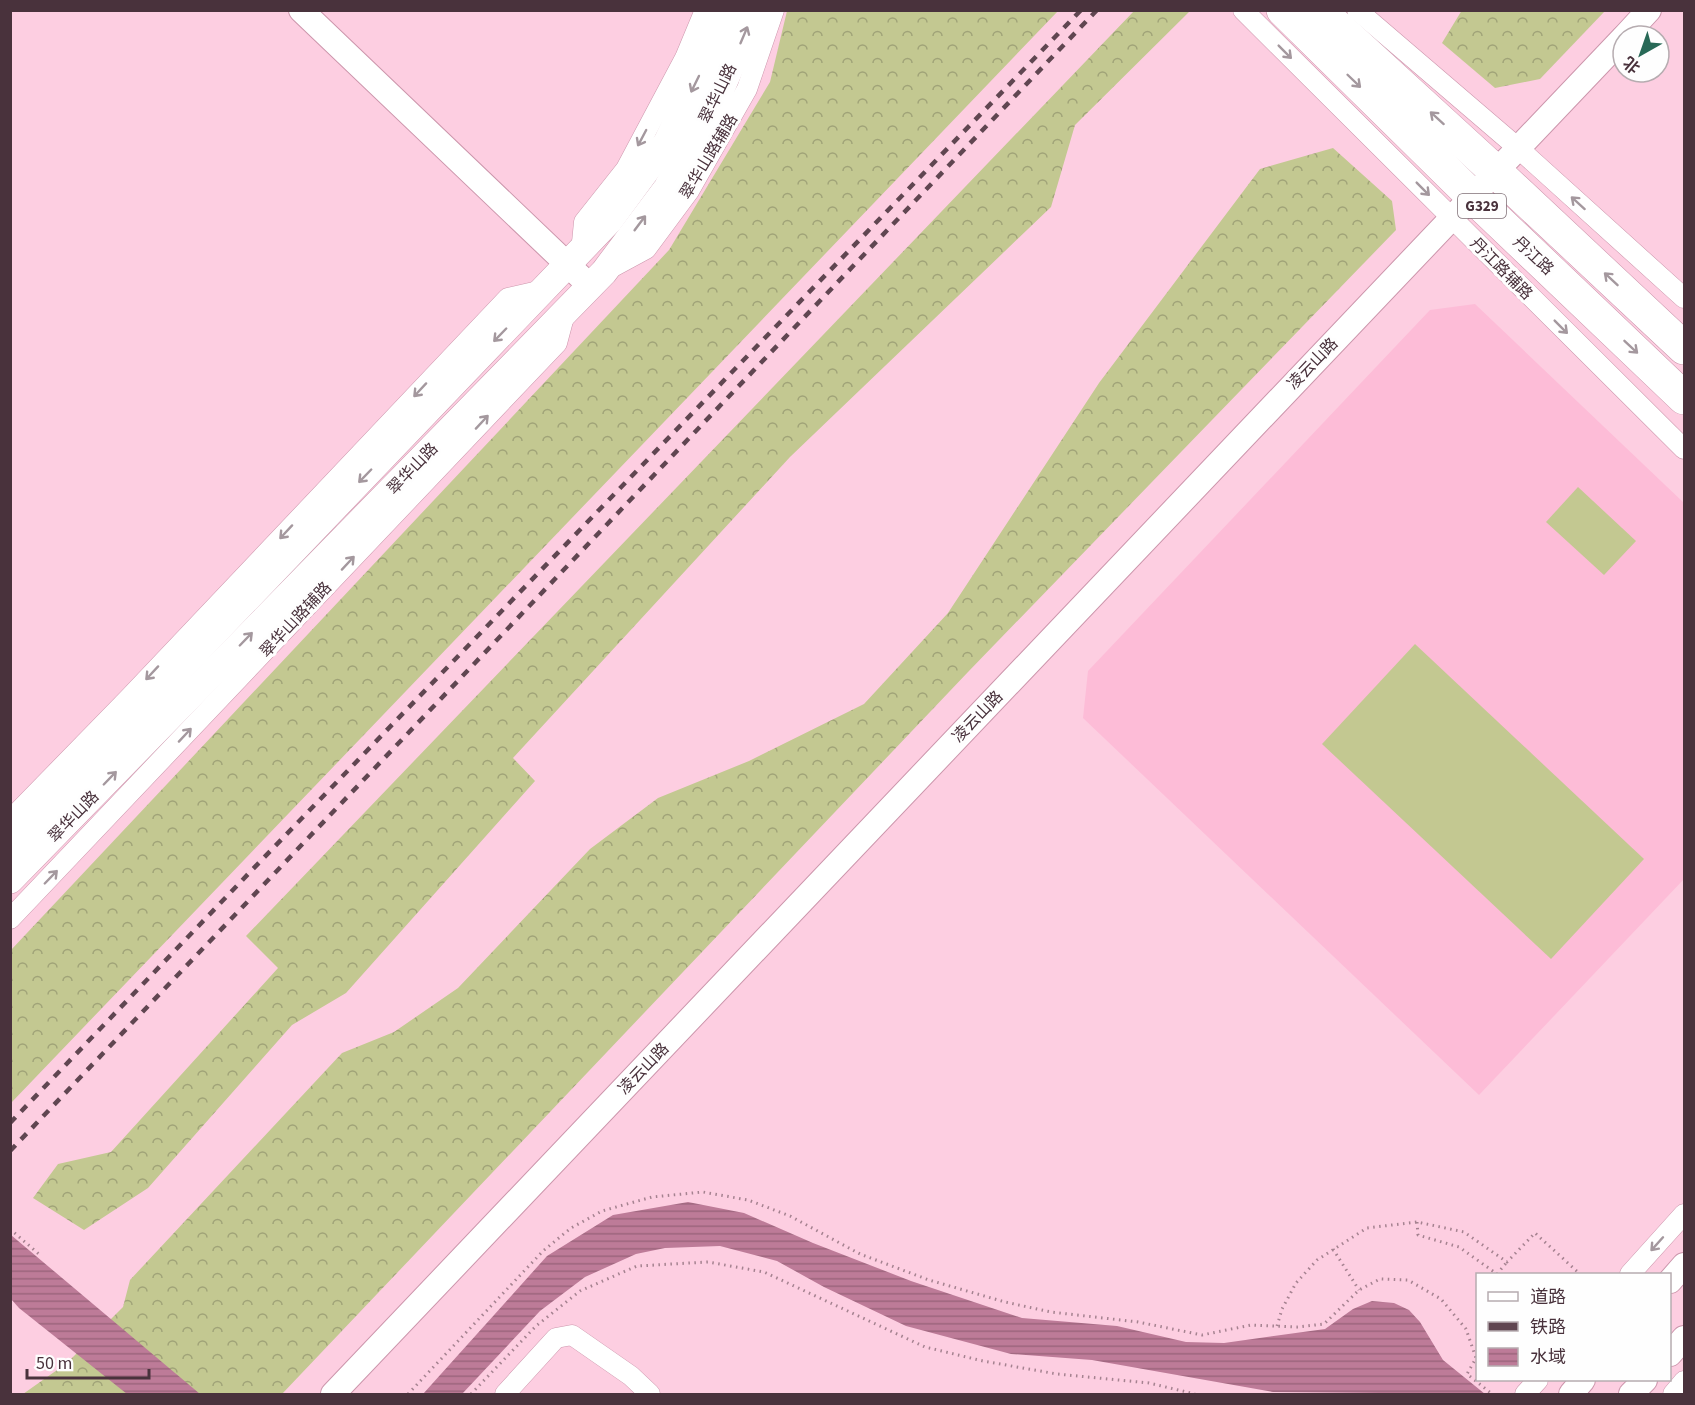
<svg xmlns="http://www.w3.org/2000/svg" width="1695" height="1405" viewBox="0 0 1695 1405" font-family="'Source Sans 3','Noto Sans SC',sans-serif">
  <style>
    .built { fill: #fdbcd7 }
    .grass { fill: #c3c891 }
    .forest { fill: url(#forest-crowns) }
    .water { fill: url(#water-rules) }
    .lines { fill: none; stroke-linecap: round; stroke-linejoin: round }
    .minor-casing { stroke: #cc96ac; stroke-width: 21 }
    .tertiary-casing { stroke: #cc96ac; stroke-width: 26 }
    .secondary-casing { stroke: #cc96ac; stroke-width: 28 }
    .trunk-casing { stroke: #cc96ac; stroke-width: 34 }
    .path { stroke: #a58290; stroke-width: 3; stroke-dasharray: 1.5 4.5; stroke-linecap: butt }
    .minor { stroke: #fff; stroke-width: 20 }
    .tertiary { stroke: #fff; stroke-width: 24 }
    .secondary { stroke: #fff; stroke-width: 27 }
    .trunk { stroke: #fff; stroke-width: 33 }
    .rail { stroke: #604651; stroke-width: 4.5; stroke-dasharray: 8 8; stroke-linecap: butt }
    .oneway { stroke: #a4989e }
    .labels { text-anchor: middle; stroke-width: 6; stroke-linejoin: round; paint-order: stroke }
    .shield { fill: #fefefe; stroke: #7f6f76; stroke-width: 1.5 }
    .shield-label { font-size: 15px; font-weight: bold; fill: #49323c }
    .street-label { font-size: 16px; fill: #49323c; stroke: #fefefe }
  </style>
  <defs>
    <pattern id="forest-crowns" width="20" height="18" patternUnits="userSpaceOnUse" patternTransform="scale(1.5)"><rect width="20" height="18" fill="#c3c891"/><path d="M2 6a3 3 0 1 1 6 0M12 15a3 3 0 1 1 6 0" fill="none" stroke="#a0a378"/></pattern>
    <pattern id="water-rules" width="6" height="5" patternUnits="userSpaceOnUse" patternTransform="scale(1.5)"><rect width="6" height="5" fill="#bd7b98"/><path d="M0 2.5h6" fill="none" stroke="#9c657d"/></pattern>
  </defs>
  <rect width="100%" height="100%" fill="#fdcee1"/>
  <path class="built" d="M1475,304L1684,503V879L1479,1095L1083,718L1088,671L1430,310Z"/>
  <g class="grass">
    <path d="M1578,487L1636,541L1604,575L1546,522Z"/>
    <path d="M1415,644L1644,859L1551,959L1322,744Z"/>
  </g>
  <g class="forest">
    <path d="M1462,10H1605V11L1540,79L1495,88L1442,43Z"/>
    <path d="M787,11H1058L11,1103V950L669,250L770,82Z"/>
    <path d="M1134,11H1190L1075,125L1051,207L790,457L513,758L535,781L346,993L292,1025L148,1188L84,1230L33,1198L58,1164L111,1152L278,968L246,936Z"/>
    <path d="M1333,148L1392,201L1396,230L968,672L282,1394H23L67,1363L123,1307L130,1280L342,1053L394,1032L458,988L590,849L658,798L749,761L864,704L948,613L1099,383L1260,169Z"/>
  </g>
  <g class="water">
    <path d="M688,1202L744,1213L813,1243L911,1281L1022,1318L1117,1326L1186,1342L1224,1343L1325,1329L1353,1309L1372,1301L1394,1303L1409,1310L1420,1322L1443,1360L1485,1394L1273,1392L1092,1360L1011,1354L906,1326L824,1287L777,1261L720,1246L665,1248L636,1254L585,1277L540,1311L462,1394H423L547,1256L613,1215Z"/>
    <path d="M11,1235L200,1394H127L19,1308L11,1299Z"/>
  </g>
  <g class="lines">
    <defs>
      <g id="minor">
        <path d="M1243,10L1684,449"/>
        <path d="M1357,10L1518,148L1684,298"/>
        <path d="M581,253L584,222L626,169L685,58L705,10"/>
        <path d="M609,269L646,249L689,191L747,89L774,10"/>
        <path d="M10,820L129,698L508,298L543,290"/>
        <path d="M10,919L557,343L565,313"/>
        <path d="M1630,1274L1684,1214"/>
        <path d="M505,1394L556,1338L572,1335L631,1376L650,1394"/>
        <path d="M1525,1394L1538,1380"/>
        <path d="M1673,1394L1684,1381"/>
      </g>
      <g id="tertiary">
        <path d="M301,10L589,285"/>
        <path d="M1625,36L1649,10"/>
        <path d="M1670,1281L1684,1265"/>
        <path d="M1670,1354L1684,1338"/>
        <path d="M333,1394L1623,38"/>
        <path d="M1571,1394L1583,1380"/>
        <path d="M1631,1394L1645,1380"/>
      </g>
      <g id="secondary">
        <path d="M10,846L609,221L667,142L714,44L726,10"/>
        <path d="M10,880L604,272L667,188L714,105L750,22L752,10"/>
      </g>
      <g id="trunk">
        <path d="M1283,10L1472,196L1684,398"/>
        <path d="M1319,10L1495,171L1684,348"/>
      </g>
    </defs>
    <use href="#minor" class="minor-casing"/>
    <use href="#tertiary" class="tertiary-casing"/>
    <use href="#secondary" class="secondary-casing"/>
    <use href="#trunk" class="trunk-casing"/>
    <g class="path">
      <path d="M1417,1222L1418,1235L1459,1247L1497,1274"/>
      <path d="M10,1229L40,1255"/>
      <path d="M1333,1249L1359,1290"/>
      <path d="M1497,1274L1507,1262"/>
      <path d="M1277,1326L1282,1309L1296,1283L1317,1260L1367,1228L1417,1222L1464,1232L1507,1262L1535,1233L1580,1274"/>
      <path d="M408,1394L543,1251L571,1228L602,1211L652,1197L703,1192L748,1200L790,1216L860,1254L929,1280L1005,1302L1051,1312L1138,1322L1202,1335L1251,1325L1297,1327L1324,1324L1359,1290L1380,1279L1408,1280L1441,1299L1466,1329L1476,1358L1467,1374L1492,1394"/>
      <path d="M471,1394L536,1326L580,1291L637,1266L708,1262L764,1272L925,1347L983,1361L1057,1374L1149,1383L1195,1394"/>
    </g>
    <use href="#minor" class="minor"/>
    <use href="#tertiary" class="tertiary"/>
    <use href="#secondary" class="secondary"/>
    <use href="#trunk" class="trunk"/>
    <g class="rail">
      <path d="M10,1123L252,870L1081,10"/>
      <path d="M10,1151L1097,10"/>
    </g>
  </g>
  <defs><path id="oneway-shaft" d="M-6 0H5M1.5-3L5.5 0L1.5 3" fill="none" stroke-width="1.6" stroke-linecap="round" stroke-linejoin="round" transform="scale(1.5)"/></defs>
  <g class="oneway">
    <use href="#oneway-shaft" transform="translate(744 35) rotate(-67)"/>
    <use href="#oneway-shaft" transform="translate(1285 52) rotate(45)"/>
    <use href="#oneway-shaft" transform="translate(1354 81) rotate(44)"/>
    <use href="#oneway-shaft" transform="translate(695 84) rotate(116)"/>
    <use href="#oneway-shaft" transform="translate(1437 118) rotate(-138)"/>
    <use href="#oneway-shaft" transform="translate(642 138) rotate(118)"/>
    <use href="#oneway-shaft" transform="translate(1423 189) rotate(45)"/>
    <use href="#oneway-shaft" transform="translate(1578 203) rotate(-138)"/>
    <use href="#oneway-shaft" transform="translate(640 223) rotate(-53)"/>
    <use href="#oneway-shaft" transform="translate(1611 279) rotate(-137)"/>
    <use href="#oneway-shaft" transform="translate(1561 327) rotate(45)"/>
    <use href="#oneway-shaft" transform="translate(500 335) rotate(134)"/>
    <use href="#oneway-shaft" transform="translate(1631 347) rotate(43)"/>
    <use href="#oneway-shaft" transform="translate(420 390) rotate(133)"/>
    <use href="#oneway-shaft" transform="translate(482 422) rotate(-47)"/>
    <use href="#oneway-shaft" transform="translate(365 476) rotate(134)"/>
    <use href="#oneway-shaft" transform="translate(286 532) rotate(133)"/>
    <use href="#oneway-shaft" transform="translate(348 563) rotate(-47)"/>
    <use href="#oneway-shaft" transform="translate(246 639) rotate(-46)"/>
    <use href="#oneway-shaft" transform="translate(152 673) rotate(133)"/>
    <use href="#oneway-shaft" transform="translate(185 735) rotate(-47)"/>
    <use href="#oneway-shaft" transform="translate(110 778) rotate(-46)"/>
    <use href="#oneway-shaft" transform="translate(51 877) rotate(-46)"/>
    <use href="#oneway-shaft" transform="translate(1657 1244) rotate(132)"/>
  </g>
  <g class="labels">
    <rect class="shield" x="1458" y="194" width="48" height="24" rx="4.5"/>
    <g class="shield-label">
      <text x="1482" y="211">G329</text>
    </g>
    <g class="street-label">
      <text transform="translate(717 93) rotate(-64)" y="6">翠华山路</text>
      <text transform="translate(708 156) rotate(-59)" y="6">翠华山路辅路</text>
      <text transform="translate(1534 255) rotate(43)" y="6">丹江路</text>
      <text transform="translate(1502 268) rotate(45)" y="6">丹江路辅路</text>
      <text transform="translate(1312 363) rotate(-46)" y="6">凌云山路</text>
      <text transform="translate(412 468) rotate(-46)" y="6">翠华山路</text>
      <text transform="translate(295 619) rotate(-47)" y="6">翠华山路辅路</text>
      <text transform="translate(977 716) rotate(-46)" y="6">凌云山路</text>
      <text transform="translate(73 816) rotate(-46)" y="6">翠华山路</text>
      <text transform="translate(643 1068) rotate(-46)" y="6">凌云山路</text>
    </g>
  </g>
  <rect width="1695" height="1405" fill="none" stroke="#49323c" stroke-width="24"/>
  <rect x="1476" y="1273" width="195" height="108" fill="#fefefe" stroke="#b6acb0" stroke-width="1.5"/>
  <rect x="1488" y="1292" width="30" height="9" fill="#ffffff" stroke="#b6acb0" stroke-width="1.5"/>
  <text x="1530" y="1303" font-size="18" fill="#49323c">道路</text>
  <rect x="1488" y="1322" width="30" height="9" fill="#604651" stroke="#b6acb0" stroke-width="1.5"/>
  <text x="1530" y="1333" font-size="18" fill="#49323c">铁路</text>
  <rect x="1488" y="1348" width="30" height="18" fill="url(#water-rules)" stroke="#b6acb0" stroke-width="1.5"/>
  <text x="1530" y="1363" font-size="18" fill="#49323c">水域</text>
  <g transform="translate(1641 54) rotate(220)"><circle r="28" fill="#fefefe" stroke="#b6acb0" stroke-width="1.5"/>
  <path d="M0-4.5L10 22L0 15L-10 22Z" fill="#286957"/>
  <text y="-9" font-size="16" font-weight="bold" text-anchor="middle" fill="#49323c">北</text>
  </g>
  <path d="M27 1369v9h122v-9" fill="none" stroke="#49323c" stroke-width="3"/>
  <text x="36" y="1369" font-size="18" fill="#49323c" stroke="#fefefe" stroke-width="4.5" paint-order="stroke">50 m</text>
</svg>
